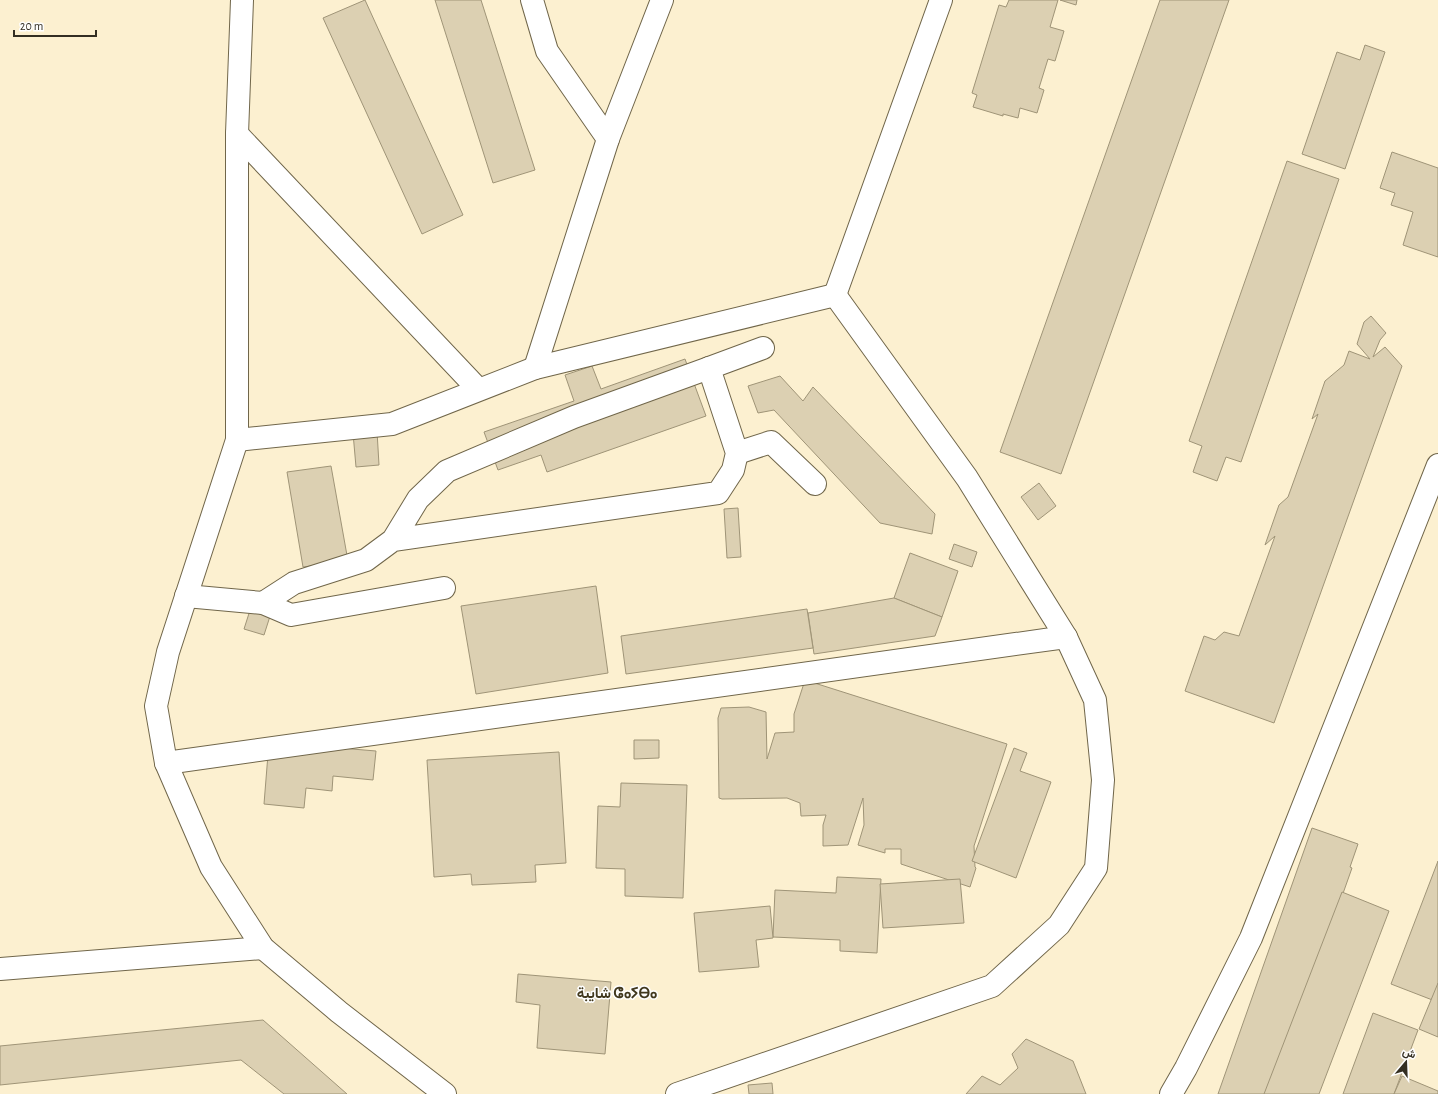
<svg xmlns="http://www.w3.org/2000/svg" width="1438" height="1094" viewBox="0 0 1438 1094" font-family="'Alegreya Sans',Vazirmatn,'Noto Sans Tifinagh',sans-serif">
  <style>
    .building { fill: #dcd0b2; stroke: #9f9477 }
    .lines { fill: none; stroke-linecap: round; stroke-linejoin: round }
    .minor-casing { stroke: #70664a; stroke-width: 24 }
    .minor { stroke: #fff; stroke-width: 22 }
    .labels { text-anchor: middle; stroke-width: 3; stroke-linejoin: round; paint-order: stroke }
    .district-label { font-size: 15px; font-weight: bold; fill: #41381d; stroke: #fefefe }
  </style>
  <rect width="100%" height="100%" fill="#fcf0d0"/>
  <g class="building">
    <path d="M365,0L463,215L422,234L323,18Z"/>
    <path d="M435,0H481L535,170L493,183Z"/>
    <path d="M1009,0H1058L1050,27L1064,31L1055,61L1048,59L1039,88L1044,90L1037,113L1020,108L1018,118L1003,114V116L973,107L977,95L972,93L999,5L1006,7Z"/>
    <path d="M1060,0H1077L1076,5Z"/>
    <path d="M1160,0H1229L1061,474L1000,452Z"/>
    <path d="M1365,45L1385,52L1345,169L1302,154L1337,52L1360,60Z"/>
    <path d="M1392,152L1438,168V257L1403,245L1413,212L1391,205L1395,193L1380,188Z"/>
    <path d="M1287,161L1339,179L1241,462L1226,457L1217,481L1193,472L1202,446L1189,441Z"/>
    <path d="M1371,316L1386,333L1380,340L1373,357L1385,347L1402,366L1274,723L1185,691L1204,636L1215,640L1224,632L1239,636L1275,536L1265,545L1279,505L1288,497L1318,414L1312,419L1325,381L1344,365L1349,351L1370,359L1357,344L1364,322Z"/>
    <path d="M685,359L706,416L547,472L541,455L498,470L484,432L574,401L565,375L592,366L601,389Z"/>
    <path d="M780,376L803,401L813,387L935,514L932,534L880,523L774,410L758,413L748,386Z"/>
    <path d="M377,431L379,465L356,467L353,433Z"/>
    <path d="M331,466L348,561L303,567L287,472Z"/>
    <path d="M1039,483L1056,506L1038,520L1021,497Z"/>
    <path d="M738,508L741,557L727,558L724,509Z"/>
    <path d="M954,544L977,552L972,567L949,559Z"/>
    <path d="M910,553L958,571L942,617L894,598Z"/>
    <path d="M596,586L608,673L476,694L461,606Z"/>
    <path d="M894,598L942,617L935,636L814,654L808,613Z"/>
    <path d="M252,604L272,610L264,635L244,629Z"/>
    <path d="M807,609L813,648L626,674L621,636Z"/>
    <path d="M805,680L1007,744L974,846L975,867L976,868L970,887L901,864V849H885V853L858,845L864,825L863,798L848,845L823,846V825L826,815L801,816L800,803L787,798L722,799L719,798L718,718L721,708L749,707L766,712L767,759L775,733L794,732V714Z"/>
    <path d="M634,740H659V758L634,759Z"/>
    <path d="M269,742L376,751L373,780L333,776L332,791L306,788L304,808L264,804Z"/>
    <path d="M1014,748L1027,753L1020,771L1051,782L1016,878L972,861Z"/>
    <path d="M559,752L566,863L535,865L536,882L472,885L471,874L434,877L427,760Z"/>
    <path d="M621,783L687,785L683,898L625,896V869L596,868L598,806L620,807Z"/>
    <path d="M1312,828L1358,844L1350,867L1352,868L1272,1094H1218Z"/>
    <path d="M1438,861V992L1435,1001L1391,984Z"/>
    <path d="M837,877L881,879L877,953L840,951V940L773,937L775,890L836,893Z"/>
    <path d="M960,879L964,923L883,928L880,884Z"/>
    <path d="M1342,892L1389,911L1319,1094H1264Z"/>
    <path d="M770,906L773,938L756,940L759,967L699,972L694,913Z"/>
    <path d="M518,974L611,982L605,1054L537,1048L540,1005L516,1002Z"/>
    <path d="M1438,983V1037L1419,1029Z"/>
    <path d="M1373,1013L1418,1030L1394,1094H1343Z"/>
    <path d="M263,1020L347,1094H284L241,1060L0,1085V1046Z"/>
    <path d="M1026,1039L1073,1061L1086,1094H966L982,1076L1000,1085L1018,1068L1012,1054Z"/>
    <path d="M1402,1076L1438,1091V1094H1394Z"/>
    <path d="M772,1083L773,1094H749L748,1085Z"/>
  </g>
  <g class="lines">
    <defs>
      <g id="minor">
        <path d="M242,0L237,134V440L168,652L156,706L166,763L211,867L263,948L339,1012L445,1094"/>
        <path d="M532,0L547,51L608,139"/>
        <path d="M237,134L478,389"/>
        <path d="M835,295L941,0"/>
        <path d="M535,368L608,139L662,0"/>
        <path d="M709,368L763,348"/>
        <path d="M237,440L392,424L535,368L835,295"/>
        <path d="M737,453L771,442L815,484"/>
        <path d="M186,596L263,603L291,615L444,588"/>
        <path d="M263,603L294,583L366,560L393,540L718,493L733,470L737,453L709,368L574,417L447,471L418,499L393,540"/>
        <path d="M166,763L1066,637"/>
        <path d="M0,969L263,948"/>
        <path d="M677,1094L992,986L1059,925L1096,868L1103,780L1095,700L1066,637L967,478L835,295"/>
        <path d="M1171,1094L1186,1068L1251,938L1438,465"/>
      </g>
    </defs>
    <use href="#minor" class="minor-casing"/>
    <use href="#minor" class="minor"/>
  </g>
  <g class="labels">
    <g class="district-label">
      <text x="617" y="998">شايبة ⵛⴰⵢⴱⴰ</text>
    </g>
  </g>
  <g transform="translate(1406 1062) rotate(19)" stroke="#fefefe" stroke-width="3" paint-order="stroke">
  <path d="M0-3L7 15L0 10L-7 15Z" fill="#332e22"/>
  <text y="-6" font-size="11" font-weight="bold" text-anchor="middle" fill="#332e22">ش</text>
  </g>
  <path d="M14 30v6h82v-6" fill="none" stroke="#332e22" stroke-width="2"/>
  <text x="20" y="30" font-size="12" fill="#332e22" stroke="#fefefe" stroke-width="3" paint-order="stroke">20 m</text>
</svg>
